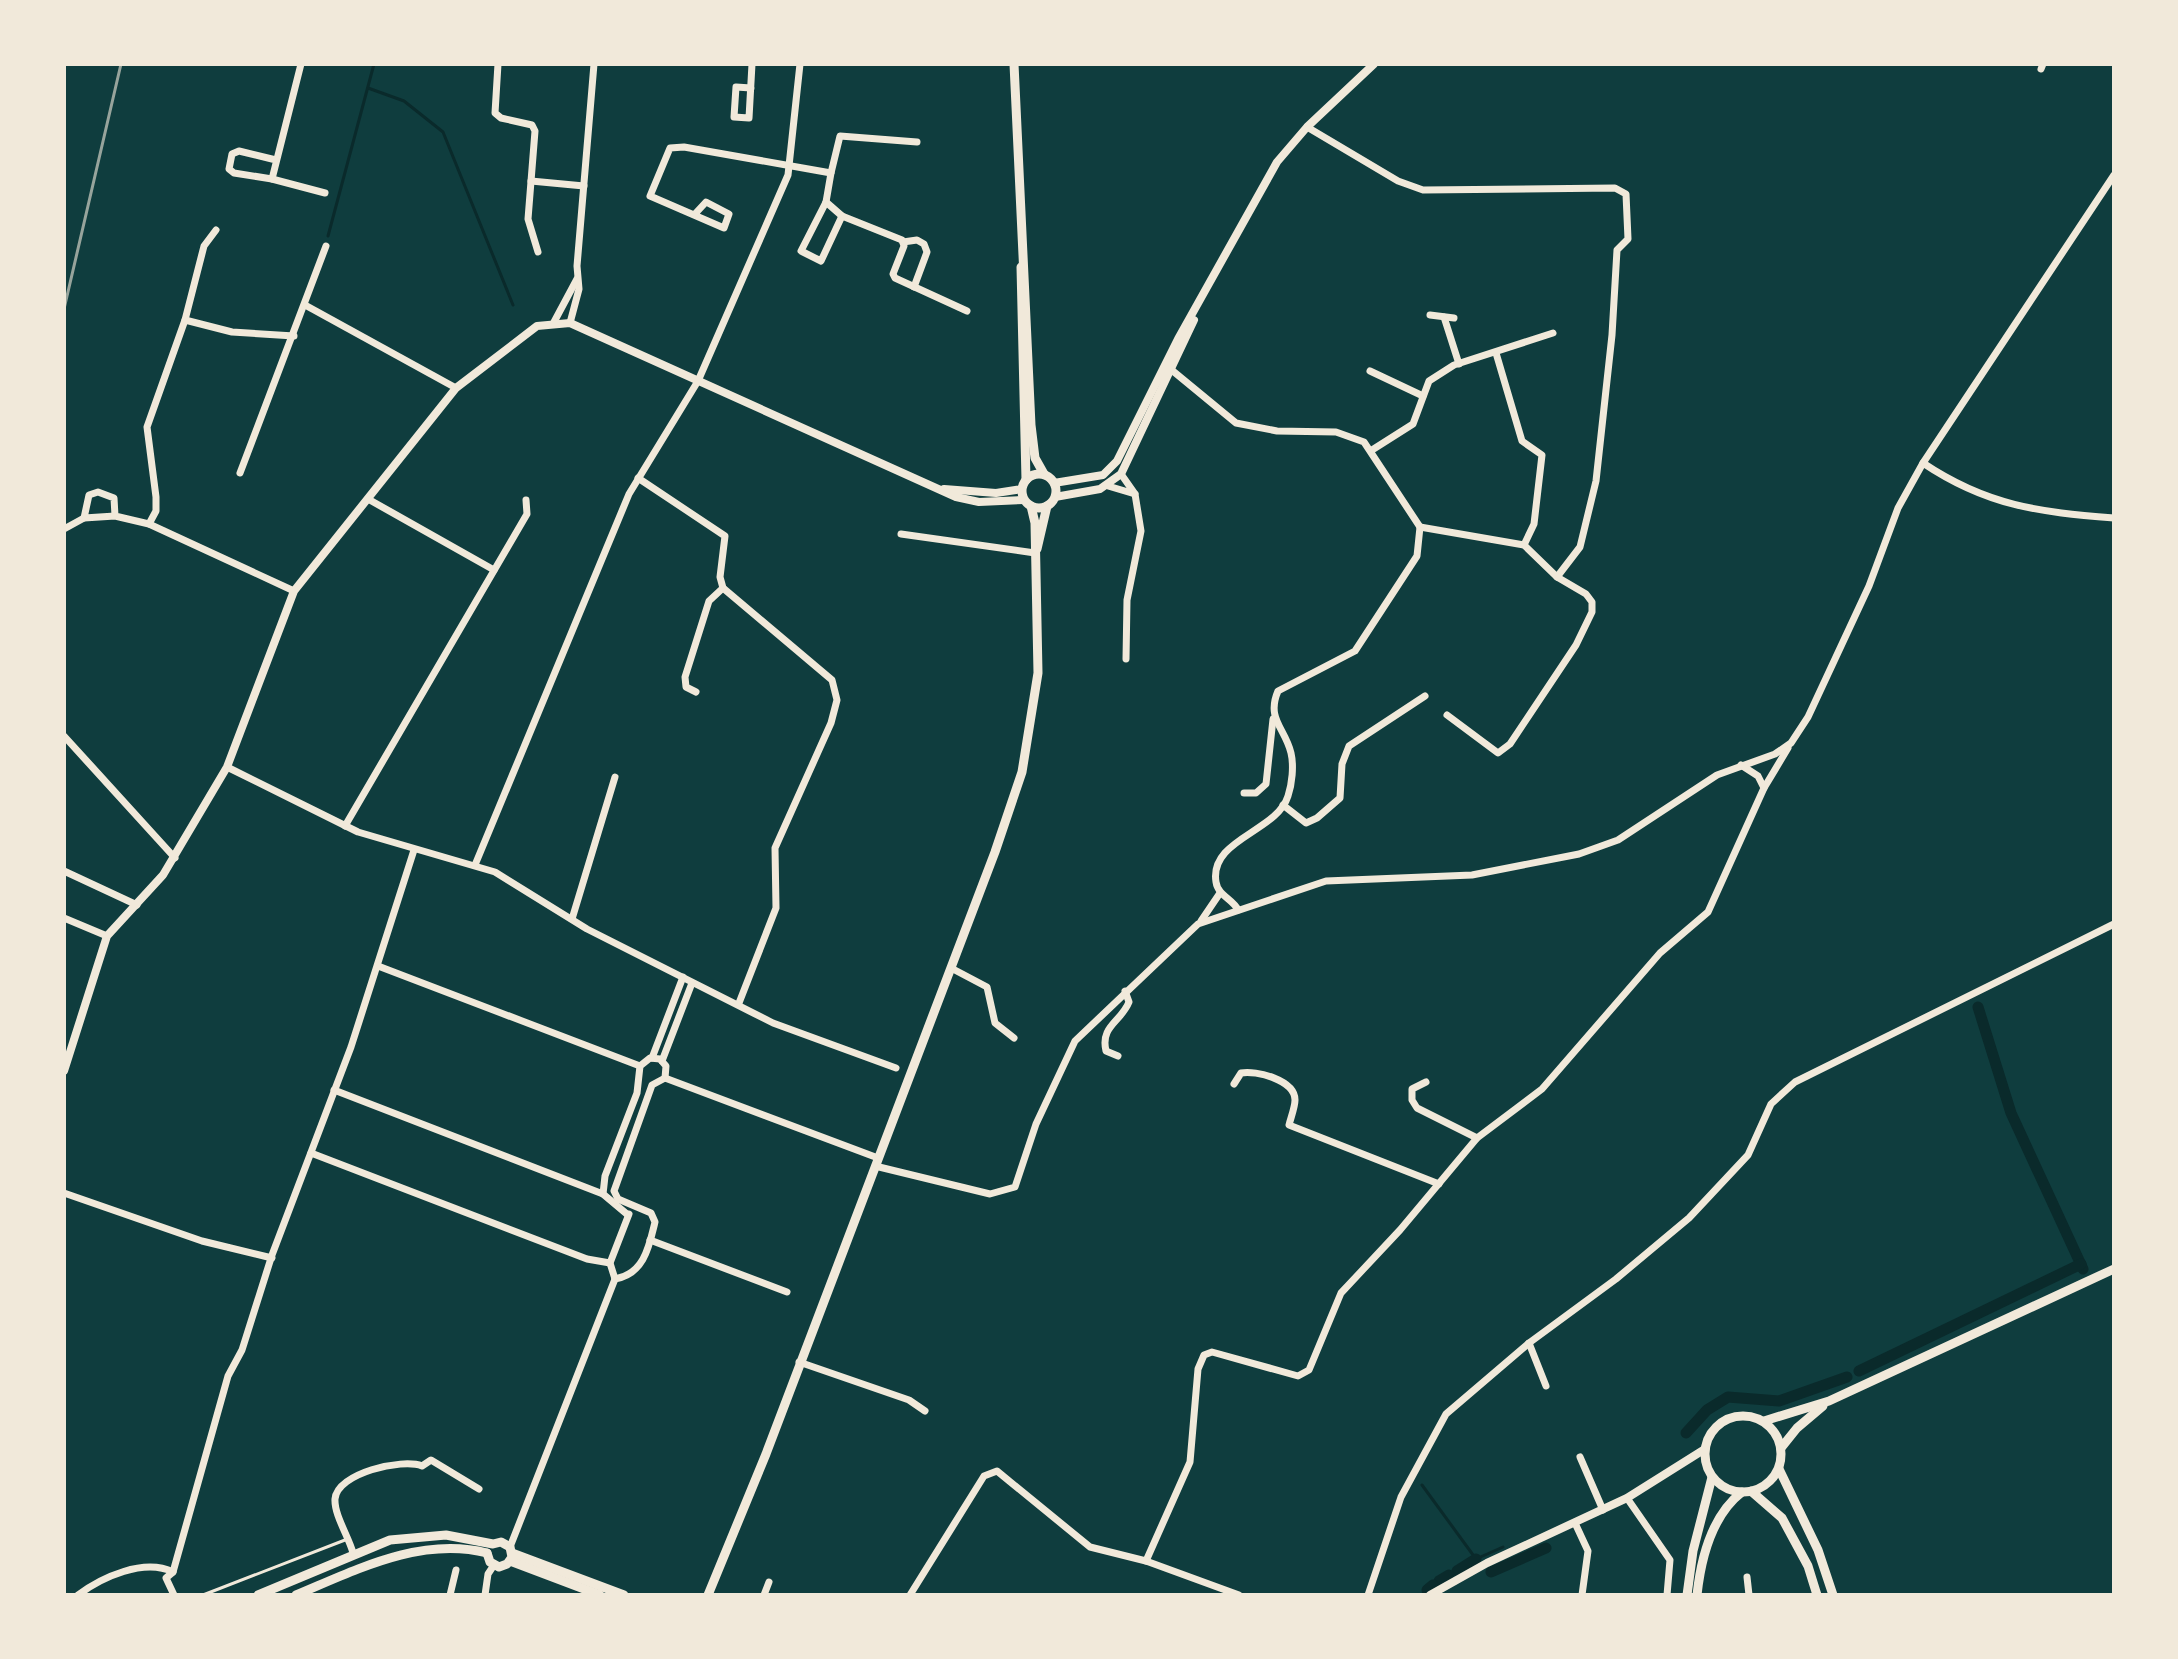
<svg xmlns="http://www.w3.org/2000/svg" width="2178" height="1659" viewBox="0 0 2178 1659" font-family="'Crimson Pro',serif">
  <style>
    .lines { fill: none; stroke-linecap: round; stroke-linejoin: round }
    .stream { stroke: #0a2a2b; stroke-width: 3 }
    .canal { stroke: #0a2a2b; stroke-width: 11 }
    .service { stroke: #f1e9da; stroke-width: 3 }
    .minor { stroke: #f1e9da; stroke-width: 7 }
    .tertiary { stroke: #f1e9da; stroke-width: 8 }
    .secondary { stroke: #f1e9da; stroke-width: 9 }
    .rail { stroke: #97a49c; stroke-width: 3 }
  </style>
  <rect width="100%" height="100%" fill="#0f3d3e"/>
  <g class="lines">
    <g class="stream">
      <path d="M368,88L404,101L443,132L513,305"/>
      <path d="M328,236L374,64"/>
      <path d="M1422,1485L1476,1559L1503,1547"/>
    </g>
    <g class="canal">
      <path d="M1978,1007L2011,1113L2083,1269"/>
      <path d="M1859,1371L2081,1264"/>
      <path d="M1686,1433L1707,1410L1728,1397L1779,1401L1847,1377"/>
      <path d="M1457,1571L1476,1559"/>
      <path d="M1491,1572L1546,1548"/>
      <path d="M1439,1581L1449,1575"/>
      <path d="M1427,1590L1433,1585"/>
    </g>
    <path class="service" d="M203,1595L345,1540"/>
    <g class="minor">
      <path d="M498,64L495,113L501,118L532,125L535,131L528,219L538,252"/>
      <path d="M2041,69L2043,64"/>
      <path d="M751,88L736,87L734,117L749,118L752,64"/>
      <path d="M1307,127L1398,181L1423,190L1615,188L1626,194L1628,239L1617,250L1612,335L1596,481L1580,547L1557,577"/>
      <path d="M276,160L239,151L232,154L229,169L234,173L272,179L301,64"/>
      <path d="M831,173L826,202L801,251L821,261L842,216"/>
      <path d="M272,179L325,193"/>
      <path d="M531,181L584,186"/>
      <path d="M826,202L842,216L902,240L904,246L893,274L895,278L967,311"/>
      <path d="M694,215L706,202L729,214L724,228L650,196L670,148L684,147L831,173L840,136L917,142"/>
      <path d="M903,242L917,240L924,244L927,252L914,287"/>
      <path d="M305,305L456,388"/>
      <path d="M1430,315L1454,318"/>
      <path d="M1444,317L1459,364"/>
      <path d="M185,320L232,332L294,336"/>
      <path d="M554,322L577,279"/>
      <path d="M570,323L579,289L577,266L594,64"/>
      <path d="M1496,353L1522,441L1542,455L1534,524L1524,545"/>
      <path d="M1168,367L1236,423L1277,431L1336,432L1364,442L1420,527L1417,556L1355,651L1278,691C1266,719 1285,728 1291,753C1294,766 1292,784 1288,796C1277,832 1209,839 1216,882C1218,896 1233,899 1238,910"/>
      <path d="M1370,371L1423,396"/>
      <path d="M1372,450L1413,424L1429,381L1454,365L1553,333"/>
      <path d="M1923,463C1987,506 2039,512 2114,518"/>
      <path d="M240,473L326,246"/>
      <path d="M1121,474L1135,494L1141,531L1127,600L1126,659"/>
      <path d="M638,478L725,536L720,577L723,588L832,680L837,700L831,723L775,848L776,908L739,1003"/>
      <path d="M1108,486L1135,494"/>
      <path d="M368,499L494,570"/>
      <path d="M115,516L114,498L98,492L89,495L84,518L115,516L149,524L294,591"/>
      <path d="M149,524L156,511V497L147,427L185,320L204,246L216,230"/>
      <path d="M1420,527L1524,545L1557,577L1586,594L1592,602V612L1576,645L1510,744L1498,753L1447,715"/>
      <path d="M64,529L84,518"/>
      <path d="M901,534L1035,553"/>
      <path d="M696,692L686,687L685,677L709,601L723,588"/>
      <path d="M64,736L175,858"/>
      <path d="M227,767L358,832L495,872L587,929L773,1023L896,1068"/>
      <path d="M1764,788L1788,748"/>
      <path d="M1244,793H1256L1266,784L1273,719"/>
      <path d="M1283,805L1306,823L1317,818L1340,798L1342,764L1349,746L1425,696"/>
      <path d="M345,826L527,514L526,500"/>
      <path d="M475,865L629,494L698,381L788,175L800,64"/>
      <path d="M64,871L137,905"/>
      <path d="M64,918L107,936"/>
      <path d="M572,919L615,777"/>
      <path d="M1201,921L1220,893"/>
      <path d="M378,966L640,1066"/>
      <path d="M951,968L987,987L995,1023L1014,1038"/>
      <path d="M1118,1056L1106,1051C1100,1026 1121,1022 1129,1002L1125,991"/>
      <path d="M652,1058L683,977"/>
      <path d="M662,1061L692,983"/>
      <path d="M665,1078L878,1158"/>
      <path d="M1426,1082L1412,1089V1100L1417,1108L1477,1138"/>
      <path d="M1234,1084L1241,1073C1256,1070 1295,1080 1295,1100C1295,1107 1291,1117 1289,1125L1439,1184"/>
      <path d="M334,1090L603,1194"/>
      <path d="M311,1153L587,1259L610,1263"/>
      <path d="M875,1166L990,1194L1015,1187L1036,1124L1075,1041L1198,924L1326,881L1472,875L1579,854L1618,840L1717,775L1775,754L1791,743L1808,717L1869,586L1898,508L1923,463L2114,175"/>
      <path d="M64,1193L202,1241L272,1258"/>
      <path d="M628,1215L603,1194L605,1176L637,1093L640,1066L650,1058L660,1059L666,1066L665,1078"/>
      <path d="M650,1240L787,1292"/>
      <path d="M615,1279C644,1274 649,1247 655,1222L651,1213L618,1199L614,1191L652,1085L665,1078"/>
      <path d="M615,1279L610,1263L629,1214"/>
      <path d="M1529,1343L1546,1386"/>
      <path d="M799,1362L909,1400L925,1411"/>
      <path d="M1580,1457L1603,1510"/>
      <path d="M1627,1498L1670,1560L1667,1595"/>
      <path d="M1575,1523L1588,1551L1582,1595"/>
      <path d="M510,1547L615,1279"/>
      <path d="M353,1553C349,1537 334,1515 335,1499C337,1473 402,1458 422,1466L431,1460L479,1489"/>
      <path d="M1146,1561L1190,1462L1198,1369L1204,1355L1212,1352L1298,1376L1309,1370L1341,1293L1400,1230L1477,1138L1542,1089L1660,953L1708,912L1764,788L1758,776L1741,765"/>
      <path d="M1747,1577L1749,1595"/>
      <path d="M78,1595C102,1577 144,1558 173,1572"/>
      <path d="M174,1595L166,1578L173,1572L228,1376L242,1350L272,1255L351,1047L414,850"/>
      <path d="M450,1595L456,1570"/>
      <path d="M485,1595L488,1574L494,1565"/>
      <path d="M764,1595L769,1582"/>
      <path d="M910,1595L984,1476L997,1471L1090,1547L1146,1561L1239,1595"/>
      <path d="M1368,1595L1401,1497L1446,1414L1529,1343L1616,1279L1689,1218L1748,1155L1771,1104L1795,1082L2114,924"/>
    </g>
    <g class="tertiary">
      <path d="M1054,483L1103,475L1117,461L1178,339L1277,162L1307,127L1374,64"/>
      <path d="M944,489L996,493L1022,489"/>
      <path d="M1055,497L1100,489L1121,474L1194,320"/>
      <path d="M64,1071L107,936L163,875L227,767L294,591L456,388L537,326L570,323L956,497L979,502L1024,500"/>
      <path d="M1430,1595L1487,1563L1627,1498L1705,1449"/>
    </g>
    <g class="secondary">
      <path d="M1014,64L1031,425L1035,458L1044,474"/>
      <path d="M1021,267L1026,480"/>
      <circle cx="1039" cy="491" r="17"/>
      <path d="M1037,549L1047,506"/>
      <circle cx="1743" cy="1454" r="38"/>
      <path d="M1764,1421L1829,1401L2114,1269"/>
      <path d="M1781,1448L1797,1428L1823,1406"/>
      <path d="M1779,1469L1818,1550L1833,1595"/>
      <path d="M1751,1491L1782,1518L1808,1566L1817,1595"/>
      <path d="M512,1553L624,1595"/>
      <path d="M510,1561L600,1595"/>
      <path d="M258,1595L390,1540L446,1535L493,1544L501,1542L510,1547L512,1557L507,1564L499,1567L490,1562L487,1553"/>
      <path d="M296,1595C356,1570 421,1536 487,1553"/>
      <path d="M708,1595L766,1454L995,852L1022,772L1038,673L1035,523L1031,506"/>
      <path d="M1687,1595L1693,1551L1712,1477"/>
      <path d="M1697,1595C1701,1558 1711,1516 1742,1492"/>
    </g>
    <path class="rail" d="M64,309L121,64"/>
  </g>
  <rect width="2178" height="1659" fill="none" stroke="#f1e9da" stroke-width="132"/>
</svg>
